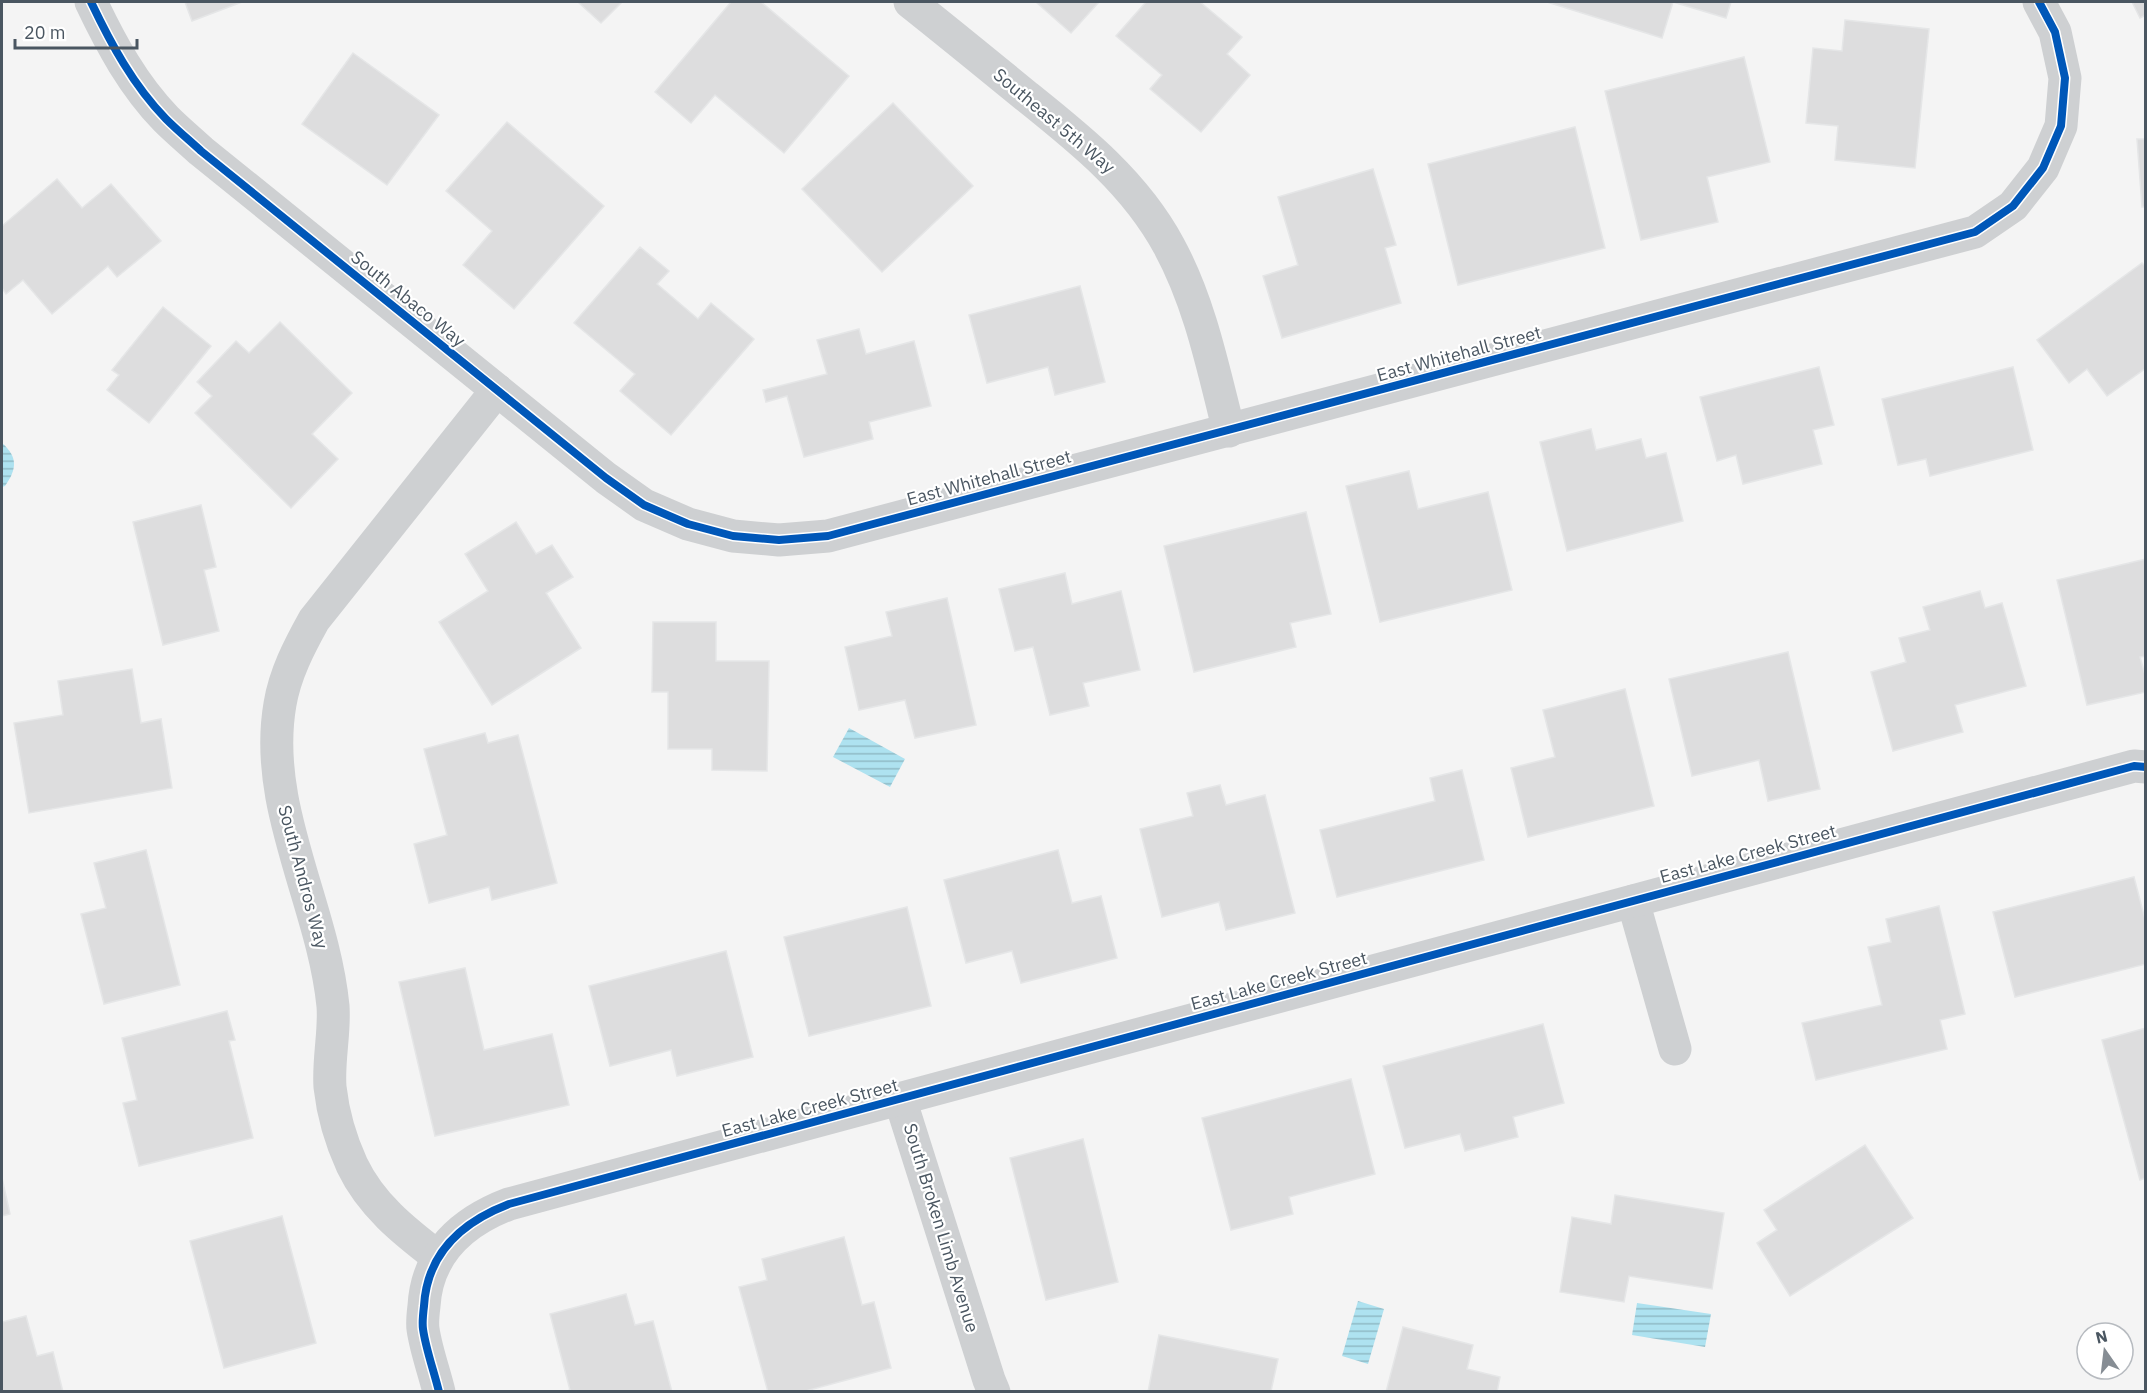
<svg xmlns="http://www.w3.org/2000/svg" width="2147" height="1393" viewBox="0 0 2147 1393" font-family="'IBM Plex Sans',sans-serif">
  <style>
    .water { fill: url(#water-rules) }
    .building { fill: #ddddde; stroke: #e5e6e7; stroke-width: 1.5 }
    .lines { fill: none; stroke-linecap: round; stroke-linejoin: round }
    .minor { stroke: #ced0d2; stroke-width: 33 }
    .cycleway-casing { stroke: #fff; stroke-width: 11 }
    .cycleway { stroke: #0057b8; stroke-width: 8 }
    .labels { text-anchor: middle; stroke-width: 4.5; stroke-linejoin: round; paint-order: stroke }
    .street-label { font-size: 18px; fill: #4a5661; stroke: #fff }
  </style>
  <defs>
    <pattern id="water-rules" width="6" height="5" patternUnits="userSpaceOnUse" patternTransform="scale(1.5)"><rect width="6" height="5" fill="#aee2f0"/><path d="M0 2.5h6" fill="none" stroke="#90bac6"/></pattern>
  </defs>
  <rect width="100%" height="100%" fill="#f4f4f4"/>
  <g class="water">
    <path d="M2,443C18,457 17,469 5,486L2,487Z"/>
    <path d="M849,728L905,759L890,787L833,757Z"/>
    <path d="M1358,1301L1384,1309L1368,1364L1342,1356Z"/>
    <path d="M1637,1303L1711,1314L1705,1347L1632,1335Z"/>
  </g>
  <g class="building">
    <path d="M185,2H242L192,21Z"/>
    <path d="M578,2H622L601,23Z"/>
    <path d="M731,2H761L849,76L784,153L715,95L691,123L655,92Z"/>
    <path d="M1036,2H1099L1071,33Z"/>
    <path d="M1146,2H1200L1242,37L1227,54L1250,75L1201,132L1150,89L1162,75L1116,36Z"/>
    <path d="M1547,2H1731L1726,18L1673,2L1662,38Z"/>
    <path d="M2132,2H2146V15L2140,18Z"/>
    <path d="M1845,20L1929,29L1915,168L1835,160L1838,126L1806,123L1813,48L1842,51Z"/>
    <path d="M353,53L439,115L387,185L302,124Z"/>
    <path d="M1744,57L1770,162L1707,177L1718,222L1641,240L1605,91Z"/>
    <path d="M893,103L973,186L882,272L802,189Z"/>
    <path d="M507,122L604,206L514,309L463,265L492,231L446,191Z"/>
    <path d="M1575,127L1605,248L1458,285L1428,164Z"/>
    <path d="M2137,139H2146V207H2142Z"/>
    <path d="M1373,169L1396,245L1385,248L1401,303L1282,338L1263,276L1298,265L1278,197Z"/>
    <path d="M57,179L82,208L111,184L161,241L117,277L108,266L52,314L23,280L6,294L2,288V226Z"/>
    <path d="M640,247L669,271L657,284L698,319L711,303L754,339L671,435L620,391L635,374L574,323Z"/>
    <path d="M2142,263L2146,267V368L2107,396L2087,369L2069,383L2037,340Z"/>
    <path d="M1080,286L1105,382L1055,395L1048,367L987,383L969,315Z"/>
    <path d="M163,307L211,346L149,423L107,390L119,375L112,370Z"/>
    <path d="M280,322L352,393L312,434L338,459L291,508L195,413L212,396L197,382L236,341L249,353Z"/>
    <path d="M859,329L866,354L914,341L931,406L869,422L873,439L804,457L787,396L766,402L763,390L827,374L817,340Z"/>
    <path d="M1819,367L1834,425L1813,430L1822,464L1743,484L1736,455L1717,461L1700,397Z"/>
    <path d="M2013,367L2033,450L1930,476L1926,459L1898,465L1882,399Z"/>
    <path d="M1591,429L1596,450L1641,439L1646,458L1666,453L1683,521L1567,551L1540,442Z"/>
    <path d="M1409,471L1418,509L1488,492L1512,590L1380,622L1346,486Z"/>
    <path d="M201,505L216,567L204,570L219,631L163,645L133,522Z"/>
    <path d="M1306,512L1331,614L1290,623L1296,647L1194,672L1164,546Z"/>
    <path d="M516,522L536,554L552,545L573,577L546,593L581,648L492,705L439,622L488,591L465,554Z"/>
    <path d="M2146,559V656L2140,657L2146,678V692L2087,705L2057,580Z"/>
    <path d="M1065,573L1072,604L1121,591L1140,670L1083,683L1089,706L1050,715L1033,647L1015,651L999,589Z"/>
    <path d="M1980,591L1985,608L2002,603L2026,686L1955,705L1963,732L1893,751L1871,672L1906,662L1899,638L1930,630L1923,607Z"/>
    <path d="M947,598L976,725L915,738L905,700L859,710L845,647L892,636L886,612Z"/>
    <path d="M653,622H716V661H769L767,771L712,770V749H668V692H652Z"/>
    <path d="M1788,652L1820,789L1768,801L1759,760L1692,776L1669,679Z"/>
    <path d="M132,669L141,723L161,719L172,788L29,813L14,723L63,715L58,681Z"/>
    <path d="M1625,689L1654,806L1528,837L1511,768L1555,757L1543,710Z"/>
    <path d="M485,733L488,743L518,735L557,883L492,900L489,887L429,903L414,844L447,835L424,749Z"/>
    <path d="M1462,770L1484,860L1337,897L1320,830L1435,801L1430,778Z"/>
    <path d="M1220,785L1226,805L1265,795L1295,913L1226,930L1219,902L1162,917L1140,829L1193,816L1187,793Z"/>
    <path d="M146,850L180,985L104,1004L81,914L106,908L94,863Z"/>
    <path d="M1058,850L1072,903L1101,896L1117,958L1021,983L1012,951L966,963L944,880Z"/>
    <path d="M2134,877L2146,923V964L2015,997L1993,912Z"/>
    <path d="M1939,906L1965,1014L1940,1020L1947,1049L1816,1080L1802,1023L1882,1005L1868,947L1891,942L1886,919Z"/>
    <path d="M907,907L931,1006L809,1036L784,937Z"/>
    <path d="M726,951L753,1057L677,1076L671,1050L610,1066L589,986Z"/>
    <path d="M465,968L484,1050L552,1034L569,1105L435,1136L399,982Z"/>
    <path d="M227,1011L235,1040L229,1041L253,1138L139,1166L123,1103L137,1100L122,1038Z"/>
    <path d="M1543,1024L1564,1103L1513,1117L1518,1137L1465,1151L1460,1134L1405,1148L1383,1066Z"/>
    <path d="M2146,1028V1178L2140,1180L2102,1040Z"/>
    <path d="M1351,1079L1375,1174L1289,1197L1293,1214L1231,1230L1202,1118Z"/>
    <path d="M1083,1139L1118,1282L1046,1300L1010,1158Z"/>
    <path d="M1865,1145L1913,1218L1790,1296L1757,1243L1777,1230L1764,1210Z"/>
    <path d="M2,1178L10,1214L2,1216Z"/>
    <path d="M1615,1195L1724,1213L1712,1289L1629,1276L1624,1302L1560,1292L1572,1217L1611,1224Z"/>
    <path d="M282,1216L316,1343L224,1368L190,1241Z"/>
    <path d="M844,1237L862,1305L874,1302L891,1368L802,1392H768L739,1287L767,1280L762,1259Z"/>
    <path d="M626,1294L635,1325L653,1321L672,1392H564L570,1390L550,1314Z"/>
    <path d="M26,1316L37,1356L53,1352L63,1392H2V1322Z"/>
    <path d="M1403,1327L1473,1345L1467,1369L1500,1377L1497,1392H1386Z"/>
    <path d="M1159,1335L1278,1359L1271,1391L1276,1392H1148Z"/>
  </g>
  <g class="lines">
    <g class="minor">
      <path d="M91,2C111,44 133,85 166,119C177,130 189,140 201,151L606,478L644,505L688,524L733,536L779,540L828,536L1975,232L2013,206L2043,168L2061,126L2065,78L2055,32L2039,2"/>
      <path d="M910,2C949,33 987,64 1026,96C1081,140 1135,183 1169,246C1200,303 1213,368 1229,431"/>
      <path d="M1633,901L1675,1049"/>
      <path d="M900,1099L989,1380L994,1392"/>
      <path d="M438,1257C404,1231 371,1205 352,1165C341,1141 333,1114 330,1087C328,1060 335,1032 333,1006C323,904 262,807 280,704C285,674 299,647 314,620L497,390"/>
      <path d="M439,1392C434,1371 426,1350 423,1329C422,1322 423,1314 424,1306C427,1253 462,1222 509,1204L2134,766L2146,767"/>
    </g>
    <defs>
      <g id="cycleway">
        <path d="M91,2C111,44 133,85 166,119C177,130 189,140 201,151L606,478L644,505L688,524L733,536L779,540L828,536L1975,232L2013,206L2043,168L2061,126L2065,78L2055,32L2039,2"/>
        <path d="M439,1392C434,1371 426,1350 423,1329C422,1322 423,1314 424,1306C427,1253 462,1222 509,1204L2134,766L2146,767"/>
      </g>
    </defs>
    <use href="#cycleway" class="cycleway-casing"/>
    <use href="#cycleway" class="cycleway"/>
  </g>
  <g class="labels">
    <g class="street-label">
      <text transform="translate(1054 121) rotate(40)" y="6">Southeast 5th Way</text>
      <text transform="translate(408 299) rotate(39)" y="6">South Abaco Way</text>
      <text transform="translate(1459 354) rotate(-15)" y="6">East Whitehall Street</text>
      <text transform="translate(989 478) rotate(-15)" y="6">East Whitehall Street</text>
      <text transform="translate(1748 854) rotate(-15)" y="6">East Lake Creek Street</text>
      <text transform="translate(303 877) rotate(75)" y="6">South Andros Way</text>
      <text transform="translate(1279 981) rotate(-15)" y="6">East Lake Creek Street</text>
      <text transform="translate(810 1108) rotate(-15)" y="6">East Lake Creek Street</text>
      <text transform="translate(941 1228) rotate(73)" y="6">South Broken Limb Avenue</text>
    </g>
  </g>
  <rect width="2147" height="1393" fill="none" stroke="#4a5661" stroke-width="6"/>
  <g transform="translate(2105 1351) rotate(346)"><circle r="28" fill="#ffffff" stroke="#b7bbc0" stroke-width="1.5"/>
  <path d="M0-4.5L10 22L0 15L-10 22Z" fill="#868d94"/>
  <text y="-9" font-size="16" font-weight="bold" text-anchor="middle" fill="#4a5661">N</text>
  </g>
  <path d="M15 39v9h122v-9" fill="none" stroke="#4a5661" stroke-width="3"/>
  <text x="24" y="39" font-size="18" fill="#4a5661" stroke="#ffffff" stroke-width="4.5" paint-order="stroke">20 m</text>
</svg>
